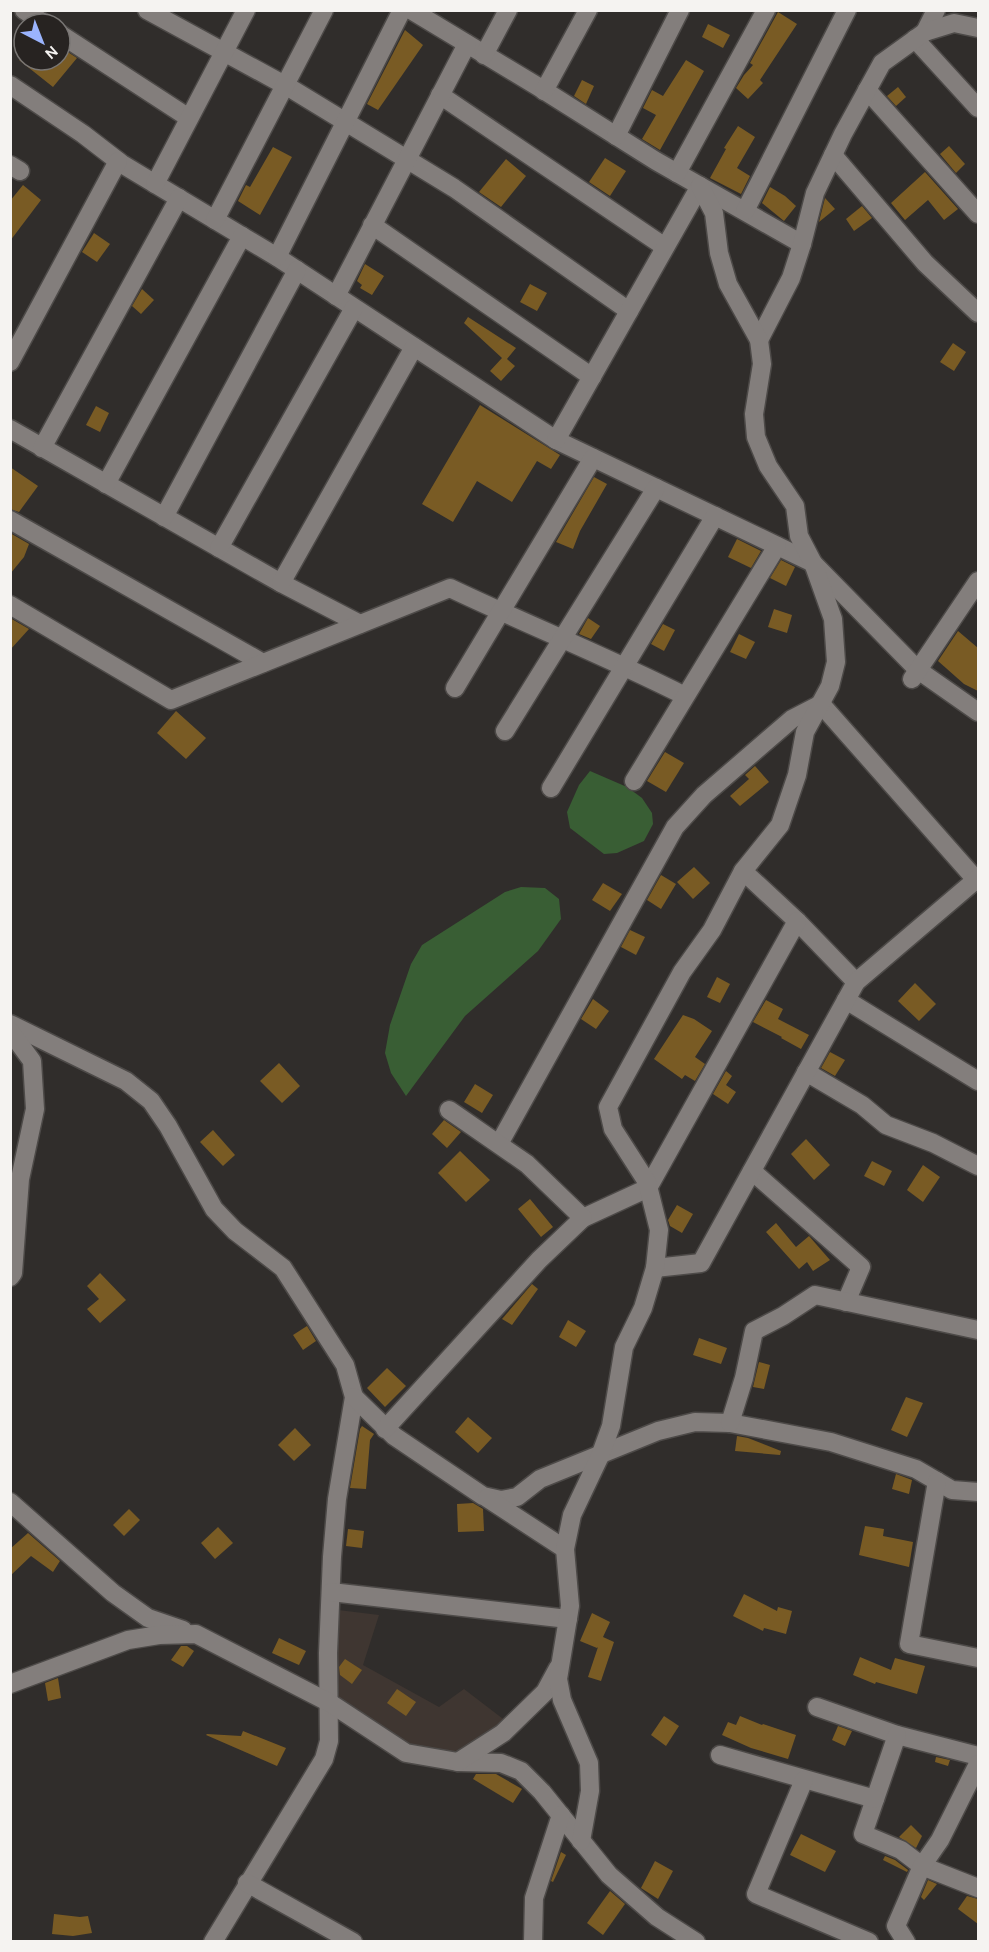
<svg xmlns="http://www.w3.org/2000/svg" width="989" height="1952" viewBox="0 0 989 1952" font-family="Karla,sans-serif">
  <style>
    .built { fill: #3f3631 }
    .green { fill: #395e34 }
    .building { fill: #795b24 }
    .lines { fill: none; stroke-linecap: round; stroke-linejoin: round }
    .minor-casing { stroke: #4d4a48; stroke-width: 21 }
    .minor { stroke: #837e7c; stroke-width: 18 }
  </style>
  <rect width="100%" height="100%" fill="#302d2b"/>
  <path class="built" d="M330,1609L379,1615L363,1665L439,1707L464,1689L511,1725L458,1762L406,1753L330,1703Z"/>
  <g class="green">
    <path d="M590,771L627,787L642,798L652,813L653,824L644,841L617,853L604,854L570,828L567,812L579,785Z"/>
    <path d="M521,887L545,888L559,899L561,919L538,951L465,1016L406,1096L391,1073L385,1053L390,1025L411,964L422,945L505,892Z"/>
  </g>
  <g class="building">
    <path d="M778,12L797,24L760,80L763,83L748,99L736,88L744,75L753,65L750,63Z"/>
    <path d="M708,24L730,35L723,48L702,37Z"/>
    <path d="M405,30L423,45L378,110L367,104Z"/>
    <path d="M60,47L77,58L53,87L19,60H60Z"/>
    <path d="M686,60L704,71L660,150L642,139L656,115L643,108L652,90L663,96Z"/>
    <path d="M582,80L594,86L586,104L574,96Z"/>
    <path d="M898,87L906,97L896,106L887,96Z"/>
    <path d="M738,126L755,137L737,168L750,176L741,194L710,178L726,149L724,148Z"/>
    <path d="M949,146L965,164L956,173L940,154Z"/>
    <path d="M273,147L292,157L260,215L238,201L246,185L250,187Z"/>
    <path d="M605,158L626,171L610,196L589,182Z"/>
    <path d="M506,159L526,176L501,207L479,192Z"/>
    <path d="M925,172L958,209L944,220L928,200L905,220L891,203Z"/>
    <path d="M23,185L41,200L10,241V201Z"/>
    <path d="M770,187L785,196L796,206L784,221L762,203Z"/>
    <path d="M825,198L835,209L819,222Z"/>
    <path d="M862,206L872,218L854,231L846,219Z"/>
    <path d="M94,233L110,244L97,262L82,252Z"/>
    <path d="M365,264L384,276L372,295L360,288L362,285L357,281Z"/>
    <path d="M530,284L547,293L537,311L520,302Z"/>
    <path d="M142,289L154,300L141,314L132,306Z"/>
    <path d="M468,317L516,348L507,359L515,366L501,381L490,371L502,358L464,323Z"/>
    <path d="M953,343L966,352L954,371L940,362Z"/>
    <path d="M480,405L560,455L551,469L537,461L512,502L477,481L453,522L422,504Z"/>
    <path d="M96,406L109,413L100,432L86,425Z"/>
    <path d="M10,467L38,486L19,512L10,509Z"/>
    <path d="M594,477L607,484L580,531L573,549L556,542Z"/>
    <path d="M10,533L29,544L24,557L10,574Z"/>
    <path d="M737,539L761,551L751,568L728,557Z"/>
    <path d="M781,560L795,567L786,586L770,578Z"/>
    <path d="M774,609L792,615L787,633L768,627Z"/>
    <path d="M10,618L29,629L10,650Z"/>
    <path d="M588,618L600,626L591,639L579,634Z"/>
    <path d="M663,624L675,630L664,651L651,644Z"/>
    <path d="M958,631L978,648V691L964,684L938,661Z"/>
    <path d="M739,634L755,642L746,659L730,652Z"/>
    <path d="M176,711L206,738L186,759L157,733Z"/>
    <path d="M665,752L684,763L666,792L647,781Z"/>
    <path d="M755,766L769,782L740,806L730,796L749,779L745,775Z"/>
    <path d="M694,867L710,883L693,899L677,882Z"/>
    <path d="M661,875L676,884L661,909L647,900Z"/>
    <path d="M603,883L622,894L610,911L592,900Z"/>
    <path d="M630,930L645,937L636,955L621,947Z"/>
    <path d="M717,977L730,984L720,1003L707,997Z"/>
    <path d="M915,983L936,1004L919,1021L898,1001Z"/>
    <path d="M593,999L609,1011L596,1029L581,1019Z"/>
    <path d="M766,1000L783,1009L778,1019L809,1035L801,1049L781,1038L782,1037L753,1022Z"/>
    <path d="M683,1015L694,1019L712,1031L695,1057L705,1064L695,1081L685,1075L682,1079L654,1059Z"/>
    <path d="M830,1052L845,1060L835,1076L821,1068Z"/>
    <path d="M279,1063L300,1086L282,1103L260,1081Z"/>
    <path d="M726,1071L732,1076L726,1085L736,1092L728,1104L713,1094Z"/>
    <path d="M475,1084L493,1095L482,1113L464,1102Z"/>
    <path d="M444,1120L461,1132L447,1148L432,1134Z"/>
    <path d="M213,1130L235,1155L223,1166L200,1142Z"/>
    <path d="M806,1139L830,1165L814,1180L791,1154Z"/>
    <path d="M460,1151L490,1180L466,1202L438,1173Z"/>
    <path d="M872,1161L892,1171L884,1186L864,1176Z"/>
    <path d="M923,1165L940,1177L923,1202L907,1190Z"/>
    <path d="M530,1199L553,1227L541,1237L518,1209Z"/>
    <path d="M677,1205L693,1214L682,1233L670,1226L668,1220Z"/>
    <path d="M776,1223L796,1247L809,1236L830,1260L813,1271L807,1262L799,1269L766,1232Z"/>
    <path d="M100,1273L126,1300L100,1323L87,1309L99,1299L87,1286Z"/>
    <path d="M532,1284L538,1289L512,1325L502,1319Z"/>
    <path d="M568,1320L586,1331L576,1347L559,1337Z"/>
    <path d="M307,1326L316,1341L303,1350L293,1335Z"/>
    <path d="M699,1338L727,1348L721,1364L693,1355Z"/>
    <path d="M759,1362L770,1365L764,1389L753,1387Z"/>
    <path d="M387,1368L406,1386L385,1407L367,1388Z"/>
    <path d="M906,1397L923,1403L907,1437L891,1430Z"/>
    <path d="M468,1417L492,1438L478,1453L455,1432Z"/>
    <path d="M362,1426L374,1434L370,1440L366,1489L350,1488L360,1429Z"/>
    <path d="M295,1428L311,1445L294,1461L278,1445Z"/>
    <path d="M737,1436L748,1438L781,1451L780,1455L735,1451Z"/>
    <path d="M896,1474L912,1480L909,1494L892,1489Z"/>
    <path d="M473,1503L483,1509L484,1531L458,1532L457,1504Z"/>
    <path d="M129,1509L140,1520L124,1536L113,1525Z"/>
    <path d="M865,1526L884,1529L883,1536L913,1542L909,1567L859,1555Z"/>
    <path d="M218,1527L233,1543L215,1559L201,1543Z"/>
    <path d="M348,1529L364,1531L362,1548L346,1546Z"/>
    <path d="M28,1533L60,1561L53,1572L31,1556L10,1576V1549Z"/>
    <path d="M744,1594L777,1611L778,1607L792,1611L786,1634L764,1628L763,1631L733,1616Z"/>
    <path d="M592,1613L610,1622L603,1637L614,1642L601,1681L588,1677L598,1647L597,1648L580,1641Z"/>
    <path d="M279,1638L306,1651L299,1665L272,1653Z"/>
    <path d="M181,1646H187L194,1651L183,1667L171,1660Z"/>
    <path d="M860,1657L891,1670L895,1658L925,1666L917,1694L876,1682L875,1684L853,1675Z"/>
    <path d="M345,1659L362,1670L352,1684L340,1675L339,1667Z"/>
    <path d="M58,1678L61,1698L48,1701L45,1683Z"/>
    <path d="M397,1689L416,1702L406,1716L387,1703Z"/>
    <path d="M664,1716L679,1726L666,1746L651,1735Z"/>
    <path d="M740,1716L762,1725L763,1724L796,1735L788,1759L751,1748L722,1735L728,1722L736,1725Z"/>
    <path d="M838,1726L852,1731L845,1746L832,1740Z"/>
    <path d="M243,1731L286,1748L277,1766L206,1735L207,1734L241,1736Z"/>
    <path d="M936,1757L950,1760L948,1766L935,1762Z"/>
    <path d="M476,1774H496L522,1789L513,1803L473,1779Z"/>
    <path d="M911,1825L922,1836L916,1848L899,1837Z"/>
    <path d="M801,1834L836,1851L825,1872L790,1855Z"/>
    <path d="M561,1852L566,1855L553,1882L551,1881Z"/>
    <path d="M885,1856L895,1860L908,1870L907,1872L883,1860Z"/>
    <path d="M655,1861L673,1871L658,1899L641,1888Z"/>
    <path d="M928,1880L937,1884L924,1900L921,1897Z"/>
    <path d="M610,1891L625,1904L603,1935L587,1923Z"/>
    <path d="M967,1896L978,1899V1924L958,1909Z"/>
    <path d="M54,1914L80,1917L88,1916L92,1933L73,1936L52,1934Z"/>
  </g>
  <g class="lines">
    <defs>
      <g id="minor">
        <path d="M24,10L45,24"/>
        <path d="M147,10L290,88L454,188L629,311"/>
        <path d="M411,10L537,86L656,161L802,244"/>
        <path d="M925,32L936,10"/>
        <path d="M60,34L189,118"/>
        <path d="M915,39L978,108"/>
        <path d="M484,55L508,10"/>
        <path d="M10,85L83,134L122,164L277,257L556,440L813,563L918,670L978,712"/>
        <path d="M867,90L978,214"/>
        <path d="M544,91L588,10"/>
        <path d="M440,95L665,247"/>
        <path d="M616,136L680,10"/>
        <path d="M833,155L925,263L978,313"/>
        <path d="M10,165L20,171"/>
        <path d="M677,173L766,10"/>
        <path d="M155,184L246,10"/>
        <path d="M745,211L847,10"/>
        <path d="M215,220L324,10"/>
        <path d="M372,225L592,377"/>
        <path d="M277,257L402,10"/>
        <path d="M336,296L467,44"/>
        <path d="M759,340L791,278L802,244L815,193L843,134L882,63L925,32L954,23L978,28"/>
        <path d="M10,362L118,161"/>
        <path d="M10,429L281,583L360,624"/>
        <path d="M556,440L700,186"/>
        <path d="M42,448L179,198"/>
        <path d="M106,484L242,236"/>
        <path d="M164,517L297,270"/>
        <path d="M10,520L263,663"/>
        <path d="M219,548L354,308"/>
        <path d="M281,583L414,347"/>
        <path d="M10,605L171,700L450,588C528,625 608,657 685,696"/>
        <path d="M912,679L978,581"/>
        <path d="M455,688L593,458"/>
        <path d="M505,731L656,488"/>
        <path d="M634,781L777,546"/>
        <path d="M551,788L715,516"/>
        <path d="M743,871L797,921L856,982"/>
        <path d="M846,1000L978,1081"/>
        <path d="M10,1024L126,1081L151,1101L168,1126L214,1209L235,1231L283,1268L345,1365L354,1397L337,1499L332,1557L328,1653L329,1741L324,1759L213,1942"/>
        <path d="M10,1031L32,1061L35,1109L20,1179L13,1273L10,1277"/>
        <path d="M806,1072L862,1105L886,1125L933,1143L978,1166"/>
        <path d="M499,1144L675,827L704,795L792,719L821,704L978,882"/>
        <path d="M752,1171L861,1267L846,1302"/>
        <path d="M583,1218L648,1188L797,921"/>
        <path d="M655,1268L701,1263L856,982L978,878"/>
        <path d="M354,1397L394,1436L483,1496L501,1500L517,1497L540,1479L658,1431L695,1422L730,1423L831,1442L916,1469L952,1490L978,1492"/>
        <path d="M730,1423L744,1378L754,1331L783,1316L815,1295L978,1330"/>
        <path d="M385,1429L539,1260L583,1218L527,1164L449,1110"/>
        <path d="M937,1481L909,1644L978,1658"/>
        <path d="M487,1498L565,1549"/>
        <path d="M10,1502L113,1593L148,1618L183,1630"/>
        <path d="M331,1592L568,1619"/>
        <path d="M10,1684L128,1640L159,1635L196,1634L330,1703L406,1753L458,1762L501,1763L521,1771L542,1792L609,1875L657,1917L696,1942"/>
        <path d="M817,1707L897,1735L978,1756"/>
        <path d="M897,1735L863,1834L901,1850L922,1866L978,1888"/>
        <path d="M720,1755L875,1799"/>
        <path d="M458,1762L503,1733L545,1692L558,1668"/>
        <path d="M804,1780L756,1894L869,1942"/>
        <path d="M581,1841L590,1791L589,1763L562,1700L558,1679L570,1606L565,1549L572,1515L600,1456L611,1426L624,1347L643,1308L655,1268L659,1230L647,1182L613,1129L608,1107L682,972L712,930L743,871L780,825L797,775L805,732L830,686L836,662L833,619L813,563L799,536L795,506L768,466L756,437L754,414L762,364L759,340L728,284L719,253L714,213L700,186"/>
        <path d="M247,1883L353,1942"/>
        <path d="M533,1942L534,1898L561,1815"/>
        <path d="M906,1942L896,1926L922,1866L940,1840L978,1764"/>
      </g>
    </defs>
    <use href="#minor" class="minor-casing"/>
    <use href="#minor" class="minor"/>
  </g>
  <rect width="989" height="1952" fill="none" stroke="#f5f3f1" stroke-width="24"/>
  <g transform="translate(42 42) rotate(138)"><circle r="28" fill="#272321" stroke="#797674" stroke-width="1.5"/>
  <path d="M0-4.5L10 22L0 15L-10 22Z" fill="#9bb4fd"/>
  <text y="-9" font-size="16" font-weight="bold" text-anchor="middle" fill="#f5f3f1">N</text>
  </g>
</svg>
